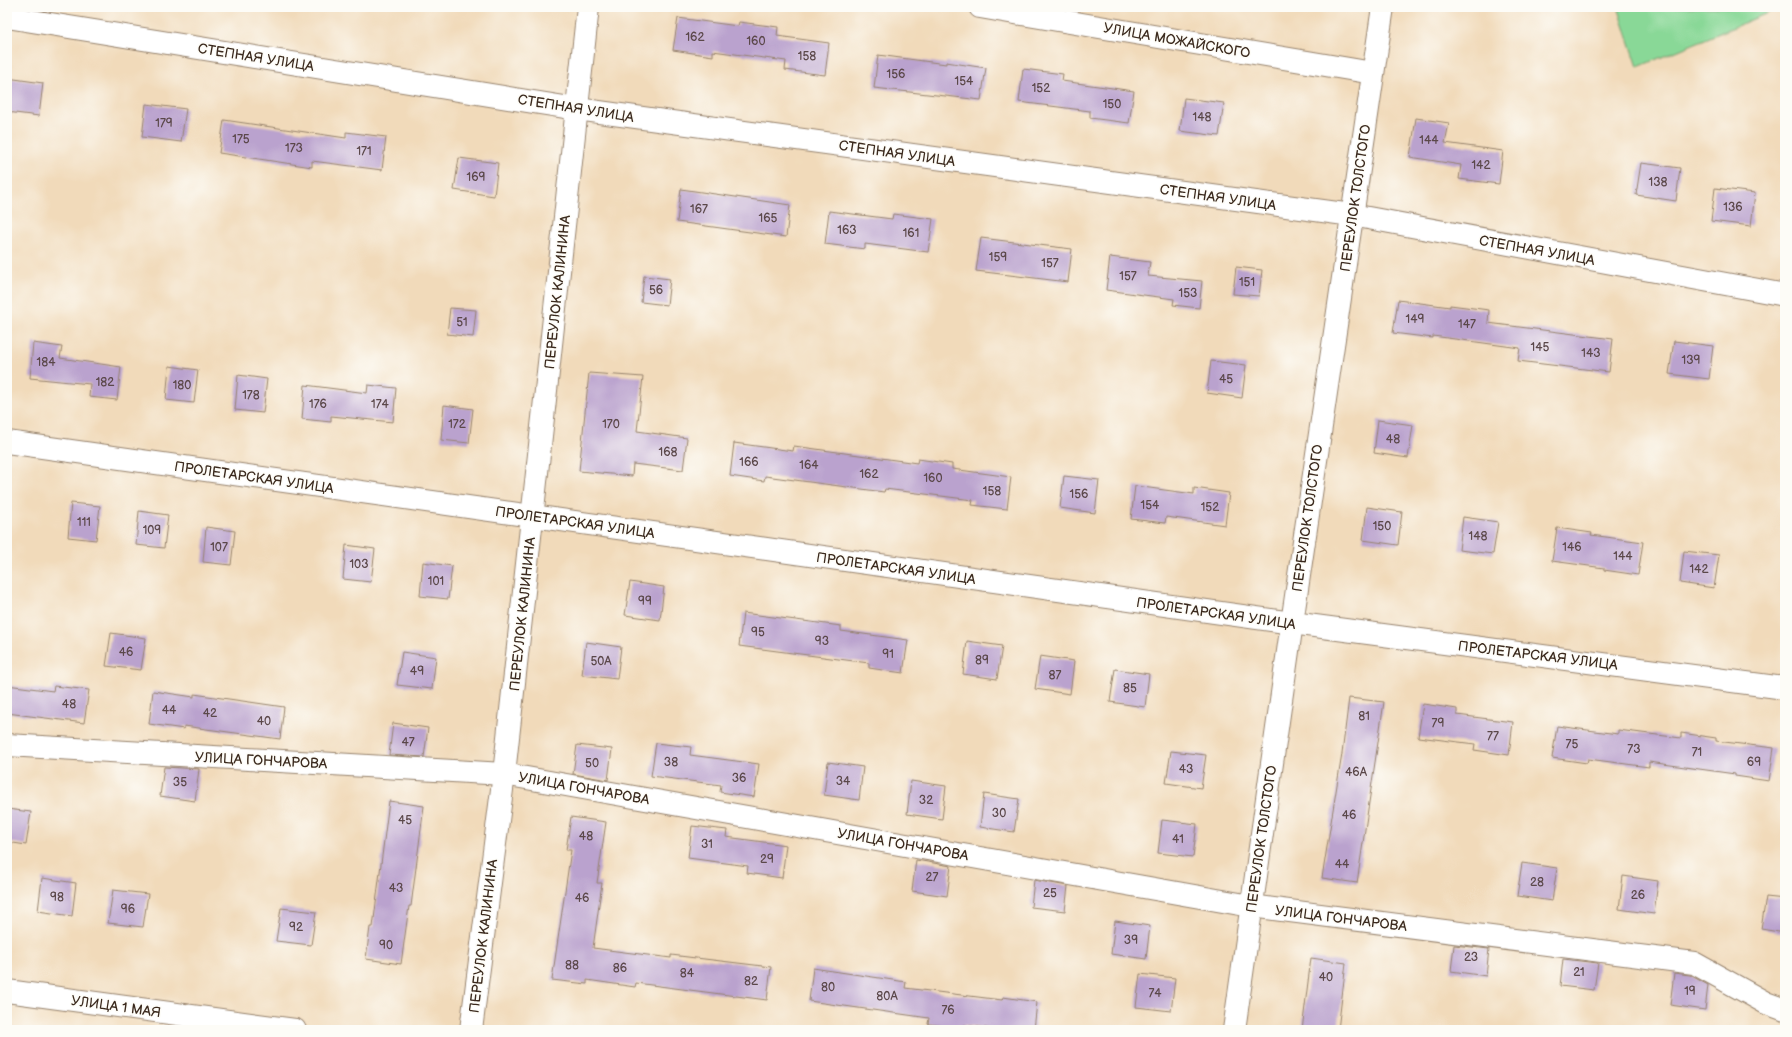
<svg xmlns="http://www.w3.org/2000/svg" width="1792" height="1037" viewBox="0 0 1792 1037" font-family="'Balsamiq Sans',sans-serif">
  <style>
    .green { fill: #89d897; stroke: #62815a }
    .building { fill: #baa2ce }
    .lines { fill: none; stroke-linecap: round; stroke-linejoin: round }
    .minor-casing { stroke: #96826c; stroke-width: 24 }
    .major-casing { stroke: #96826c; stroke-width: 24 }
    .minor { stroke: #fff; stroke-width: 22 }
    .major { stroke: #fff; stroke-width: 22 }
    .labels { text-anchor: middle; stroke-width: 3; stroke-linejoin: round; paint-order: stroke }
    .number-label { font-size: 12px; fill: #5b484a }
    .street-label { font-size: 14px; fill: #3b2a1e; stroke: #fdfcf7 }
  </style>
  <rect width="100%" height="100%" fill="#fdfcf7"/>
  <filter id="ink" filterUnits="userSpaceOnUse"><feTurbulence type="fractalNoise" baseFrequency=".025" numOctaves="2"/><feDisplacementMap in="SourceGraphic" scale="8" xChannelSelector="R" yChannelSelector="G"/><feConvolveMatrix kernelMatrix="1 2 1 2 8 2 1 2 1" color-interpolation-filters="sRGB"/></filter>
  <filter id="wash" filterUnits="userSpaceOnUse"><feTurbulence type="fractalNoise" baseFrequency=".012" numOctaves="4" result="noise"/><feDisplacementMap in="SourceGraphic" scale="16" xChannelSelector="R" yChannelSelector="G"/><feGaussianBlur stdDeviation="0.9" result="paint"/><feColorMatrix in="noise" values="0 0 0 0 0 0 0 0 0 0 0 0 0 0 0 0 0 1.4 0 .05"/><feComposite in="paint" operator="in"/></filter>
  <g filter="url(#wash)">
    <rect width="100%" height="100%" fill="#f1daba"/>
    <path class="green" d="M1618,7H1782L1638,67Z"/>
    <g id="blocks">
      <g class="building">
        <path d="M678,18L738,26L739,22L778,27L777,36L829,43L825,75L785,70L786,61L713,51V56L673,50Z"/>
        <path d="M878,55L946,64V62L986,68L981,100L874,88Z"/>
        <path d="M1023,69L1063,74L1062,81L1134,91L1129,123L1090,118V111L1019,102Z"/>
        <path d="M7,78L43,83L39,116L7,112Z"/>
        <path d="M1184,98L1224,103L1219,136L1180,131Z"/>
        <path d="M146,104L186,109L181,142L142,137Z"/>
        <path d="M1416,118L1449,123L1445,143L1503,151L1499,184L1459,179L1461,165L1410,157Z"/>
        <path d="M224,120L346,138V132L386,137L382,170L312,161V167L219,153Z"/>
        <path d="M459,158L498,163L494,196L454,190Z"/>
        <path d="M1641,163L1680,168L1676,201L1636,195Z"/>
        <path d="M1715,188L1755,193L1751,226L1711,221Z"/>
        <path d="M681,189L790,205L786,237L677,222Z"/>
        <path d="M829,211L892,219L893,214L933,219L928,252L865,244V249L825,244Z"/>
        <path d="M981,238L1072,249L1068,282L976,271Z"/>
        <path d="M1110,257L1150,262L1148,276L1202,281L1199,308L1173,305L1174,299L1106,290Z"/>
        <path d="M1236,267L1262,270L1259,296L1233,294Z"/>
        <path d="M644,276L670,279L667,305L641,302Z"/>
        <path d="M1398,300L1450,307V305L1489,310L1488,323L1613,339L1609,372L1518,361L1520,348L1433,336V338L1393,333Z"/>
        <path d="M450,308L476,310L473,337L447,334Z"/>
        <path d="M1674,341L1713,346L1709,379L1669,374Z"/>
        <path d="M33,343L62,347L60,358L121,367L117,400L89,397L90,384L30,378Z"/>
        <path d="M1211,361L1246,365L1242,398L1207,393Z"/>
        <path d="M169,366L198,370L194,403L166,400Z"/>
        <path d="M589,373L643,377L637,431L687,438L683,470L633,464L632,476L579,471Z"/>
        <path d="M238,375L267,379L263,413L235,410Z"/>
        <path d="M305,385L367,393L368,385L396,388L393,422L331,416V422L302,419Z"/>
        <path d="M444,405L473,409L469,443L441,440Z"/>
        <path d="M1378,420L1413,425L1408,458L1374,453Z"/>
        <path d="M734,443L793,451L794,446L917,463L918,459L952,464V469L1011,477L1007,509L972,505L973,500L885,489L884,492L765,476L764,481L730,476Z"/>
        <path d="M1064,476L1099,480L1095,513L1060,508Z"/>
        <path d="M1135,486L1194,494V488L1229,493L1225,525L1166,517L1165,523L1131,519Z"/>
        <path d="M71,503L100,506L96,540L68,537Z"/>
        <path d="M1367,507L1402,512L1398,545L1363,540Z"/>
        <path d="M139,511L168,515L164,548L136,545Z"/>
        <path d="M1463,517L1498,522L1493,554L1459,550Z"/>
        <path d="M206,527L235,531L231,565L203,562Z"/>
        <path d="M1557,528L1592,533L1591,535L1643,542L1638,575L1604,570V568L1552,561Z"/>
        <path d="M346,545L375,549L371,582L343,579Z"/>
        <path d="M1684,551L1719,555L1714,588L1680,583Z"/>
        <path d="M423,562L452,566L448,599L420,596Z"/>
        <path d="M630,582L664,587L660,620L625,615Z"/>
        <path d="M743,613L841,626V631L908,640L903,673L869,668V663L739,646Z"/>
        <path d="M111,633L146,638L141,670L106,666Z"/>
        <path d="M967,641L1002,646L997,679L963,674Z"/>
        <path d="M586,642L621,647L617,679L582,675Z"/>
        <path d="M402,652L436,657L432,689L397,685Z"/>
        <path d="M1040,656L1074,661L1070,694L1035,689Z"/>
        <path d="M1115,669L1149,674L1145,707L1110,702Z"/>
        <path d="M7,685L53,691L54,686L89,690L84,723L7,713Z"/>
        <path d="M153,691L194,697V694L284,707L280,739L184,726V729L149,724Z"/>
        <path d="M1349,698L1384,702L1357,883L1322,878L1342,754Z"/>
        <path d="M1423,704L1457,709V715L1513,722L1509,755L1474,750L1475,744L1418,737Z"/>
        <path d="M393,723L428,728L424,757L389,755Z"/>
        <path d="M1557,726L1618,734V730L1681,738V733L1716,738V741L1774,748L1769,781L1735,776V774L1649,762V767L1588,759L1587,763L1552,758Z"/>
        <path d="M656,743L691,747L690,755L759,764L754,797L720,792L721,785L651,776Z"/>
        <path d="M577,745L612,749L608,780L573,774Z"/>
        <path d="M1171,751L1206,755L1201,788L1166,783Z"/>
        <path d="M828,762L863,767L859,800L824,795Z"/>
        <path d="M164,767L199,769L195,801L160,796Z"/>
        <path d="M911,781L946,786L942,819L907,814Z"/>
        <path d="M984,794L1019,799L1014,832L980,827Z"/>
        <path d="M389,801L424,806L411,906H409L401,964L366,959L370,927H373Z"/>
        <path d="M7,809L31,812L26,845L7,842Z"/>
        <path d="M571,817L606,822L597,883H602L593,948L671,958V955L771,967L767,1000L636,983L635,987L587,980V984L552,980L571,850H566Z"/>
        <path d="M1162,820L1197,824L1193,857L1158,853Z"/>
        <path d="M692,826L727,830L726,837L786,845L782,878L747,873L748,866L688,858Z"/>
        <path d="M916,860L951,866L947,896L912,891Z"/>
        <path d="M1522,863L1557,868L1552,901L1517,896Z"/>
        <path d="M1623,876L1658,881L1654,914L1619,909Z"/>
        <path d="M42,878L76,883L72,916L38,911Z"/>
        <path d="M1034,880L1068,886L1065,911L1031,907Z"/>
        <path d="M113,890L148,894L143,927L108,923Z"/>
        <path d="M1766,897L1785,899V933L1761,929Z"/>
        <path d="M281,908L316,912L311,945L276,941Z"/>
        <path d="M1115,921L1150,926L1146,959L1111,954Z"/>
        <path d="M1454,945L1489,949L1486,976L1451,971Z"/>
        <path d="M1311,958L1346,963L1338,1030H1302Z"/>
        <path d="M1563,959L1598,963L1594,990L1560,986Z"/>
        <path d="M813,968L906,982L905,988L1002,1000L1003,997L1037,1002L1034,1030H1000L964,1025L963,1028L928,1024L929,1018L809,1001Z"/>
        <path d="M1674,973L1690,975L1708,985L1705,1010L1670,1005Z"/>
        <path d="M1140,974L1175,978L1171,1011L1136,1007Z"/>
      </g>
    </g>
  </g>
  <g filter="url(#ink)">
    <use href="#blocks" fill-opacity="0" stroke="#96826c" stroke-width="1"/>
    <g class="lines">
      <defs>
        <g id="minor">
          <path d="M980,7L1373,73"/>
          <path d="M7,17L577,109L1352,215L1785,295"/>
          <path d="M7,745L504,774L1251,906L1694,963L1766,1003L1785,1010"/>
          <path d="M7,991L295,1030"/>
          <path d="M471,1030L504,774L588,7"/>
          <path d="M1234,1030L1292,623L1383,7"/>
        </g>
        <path id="major" d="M7,442L1292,623L1785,688"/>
      </defs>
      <use href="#minor" class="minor-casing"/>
      <use href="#major" class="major-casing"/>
      <use href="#minor" class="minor"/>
      <use href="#major" class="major"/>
    </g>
  </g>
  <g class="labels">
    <g class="number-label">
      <text x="695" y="41">162</text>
      <text x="756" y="45">160</text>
      <text x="807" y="60">158</text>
      <text x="896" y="78">156</text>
      <text x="964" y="85">154</text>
      <text x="1041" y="92">152</text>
      <text x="1112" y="108">150</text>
      <text x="1202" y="121">148</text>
      <text x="164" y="127">179</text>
      <text x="241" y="143">175</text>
      <text x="1429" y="144">144</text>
      <text x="294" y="152">173</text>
      <text x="364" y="155">171</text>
      <text x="1481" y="169">142</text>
      <text x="476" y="181">169</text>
      <text x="1658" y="186">138</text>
      <text x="1733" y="211">136</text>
      <text x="699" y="213">167</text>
      <text x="768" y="222">165</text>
      <text x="847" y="234">163</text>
      <text x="911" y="237">161</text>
      <text x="998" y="261">159</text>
      <text x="1050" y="267">157</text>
      <text x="1128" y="280">157</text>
      <text x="1247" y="286">151</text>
      <text x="656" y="294">56</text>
      <text x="1188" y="297">153</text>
      <text x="1415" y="323">149</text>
      <text x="462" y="326">51</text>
      <text x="1467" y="328">147</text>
      <text x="1540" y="351">145</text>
      <text x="1591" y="357">143</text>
      <text x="1691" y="364">139</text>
      <text x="46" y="366">184</text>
      <text x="1226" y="383">45</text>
      <text x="105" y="386">182</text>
      <text x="182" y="389">180</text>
      <text x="251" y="399">178</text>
      <text x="318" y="408">176</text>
      <text x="380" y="408">174</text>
      <text x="457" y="428">172</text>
      <text x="611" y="428">170</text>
      <text x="1393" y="443">48</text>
      <text x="668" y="456">168</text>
      <text x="749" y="466">166</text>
      <text x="809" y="469">164</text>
      <text x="869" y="478">162</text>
      <text x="933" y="482">160</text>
      <text x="992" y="495">158</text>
      <text x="1079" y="498">156</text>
      <text x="1150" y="509">154</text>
      <text x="1210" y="511">152</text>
      <text x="84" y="526">111</text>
      <text x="1382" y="530">150</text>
      <text x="152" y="534">109</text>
      <text x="1478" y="540">148</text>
      <text x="219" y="551">107</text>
      <text x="1572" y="551">146</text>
      <text x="1623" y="560">144</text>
      <text x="359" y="568">103</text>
      <text x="1699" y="573">142</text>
      <text x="436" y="585">101</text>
      <text x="645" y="605">99</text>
      <text x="758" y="636">95</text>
      <text x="822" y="645">93</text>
      <text x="126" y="656">46</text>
      <text x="888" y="658">91</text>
      <text x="982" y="664">89</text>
      <text x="601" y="665">50А</text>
      <text x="417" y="675">49</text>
      <text x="1055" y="679">87</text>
      <text x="1130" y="692">85</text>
      <text x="69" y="708">48</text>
      <text x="169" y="714">44</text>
      <text x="210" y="717">42</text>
      <text x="1364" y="720">81</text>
      <text x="264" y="725">40</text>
      <text x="1438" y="727">79</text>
      <text x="1493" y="740">77</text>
      <text x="408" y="746">47</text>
      <text x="1572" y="748">75</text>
      <text x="1634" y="753">73</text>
      <text x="1697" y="756">71</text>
      <text x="671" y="766">38</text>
      <text x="1754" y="766">69</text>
      <text x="592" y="767">50</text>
      <text x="1186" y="773">43</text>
      <text x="1356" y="776">46А</text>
      <text x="739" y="782">36</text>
      <text x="843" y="785">34</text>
      <text x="180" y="786">35</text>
      <text x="926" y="804">32</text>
      <text x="999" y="817">30</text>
      <text x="1349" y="819">46</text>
      <text x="405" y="824">45</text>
      <text x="586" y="840">48</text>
      <text x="1178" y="843">41</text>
      <text x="707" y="848">31</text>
      <text x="767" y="863">29</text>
      <text x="1342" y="868">44</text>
      <text x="932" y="881">27</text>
      <text x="1537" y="886">28</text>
      <text x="396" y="892">43</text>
      <text x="1050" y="897">25</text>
      <text x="1638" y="899">26</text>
      <text x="57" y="901">98</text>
      <text x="582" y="902">46</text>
      <text x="128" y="913">96</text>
      <text x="296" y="931">92</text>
      <text x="1131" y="944">39</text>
      <text x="386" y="949">90</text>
      <text x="1471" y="961">23</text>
      <text x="572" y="969">88</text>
      <text x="620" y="972">86</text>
      <text x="1579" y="976">21</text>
      <text x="687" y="977">84</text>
      <text x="1326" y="981">40</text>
      <text x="751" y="985">82</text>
      <text x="828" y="991">80</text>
      <text x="1690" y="995">19</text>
      <text x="1155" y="997">74</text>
      <text x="887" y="1000">80А</text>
      <text x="948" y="1014">76</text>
    </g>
    <g class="street-label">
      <text transform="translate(1177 40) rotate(10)" y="5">УЛИЦА МОЖАЙСКОГО</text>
      <text transform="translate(256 57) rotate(9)" y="5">СТЕПНАЯ УЛИЦА</text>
      <text transform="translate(576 108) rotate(9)" y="5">СТЕПНАЯ УЛИЦА</text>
      <text transform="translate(897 153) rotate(8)" y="5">СТЕПНАЯ УЛИЦА</text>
      <text transform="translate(1218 197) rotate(8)" y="5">СТЕПНАЯ УЛИЦА</text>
      <text transform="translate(1355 198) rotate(-82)" y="5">ПЕРЕУЛОК ТОЛСТОГО</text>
      <text transform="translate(1537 250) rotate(10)" y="5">СТЕПНАЯ УЛИЦА</text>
      <text transform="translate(557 292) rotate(-84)" y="5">ПЕРЕУЛОК КАЛИНИНА</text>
      <text transform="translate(254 477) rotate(8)" y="5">ПРОЛЕТАРСКАЯ УЛИЦА</text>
      <text transform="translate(1307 518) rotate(-82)" y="5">ПЕРЕУЛОК ТОЛСТОГО</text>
      <text transform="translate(575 522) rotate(8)" y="5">ПРОЛЕТАРСКАЯ УЛИЦА</text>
      <text transform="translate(896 568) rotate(8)" y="5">ПРОЛЕТАРСКАЯ УЛИЦА</text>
      <text transform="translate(1216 613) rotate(8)" y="5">ПРОЛЕТАРСКАЯ УЛИЦА</text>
      <text transform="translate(522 614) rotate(-84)" y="5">ПЕРЕУЛОК КАЛИНИНА</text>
      <text transform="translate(1538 655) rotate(7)" y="5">ПРОЛЕТАРСКАЯ УЛИЦА</text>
      <text transform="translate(261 760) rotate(3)" y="5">УЛИЦА ГОНЧАРОВА</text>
      <text transform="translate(584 788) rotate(10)" y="5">УЛИЦА ГОНЧАРОВА</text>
      <text transform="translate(1261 839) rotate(-82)" y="5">ПЕРЕУЛОК ТОЛСТОГО</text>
      <text transform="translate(903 844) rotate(10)" y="5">УЛИЦА ГОНЧАРОВА</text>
      <text transform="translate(1341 918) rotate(7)" y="5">УЛИЦА ГОНЧАРОВА</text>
      <text transform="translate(483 936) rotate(-83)" y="5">ПЕРЕУЛОК КАЛИНИНА</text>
      <text transform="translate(116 1006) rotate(8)" y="5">УЛИЦА 1 МАЯ</text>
    </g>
  </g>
  <rect width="1792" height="1037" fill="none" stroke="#fdfcf7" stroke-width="24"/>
</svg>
